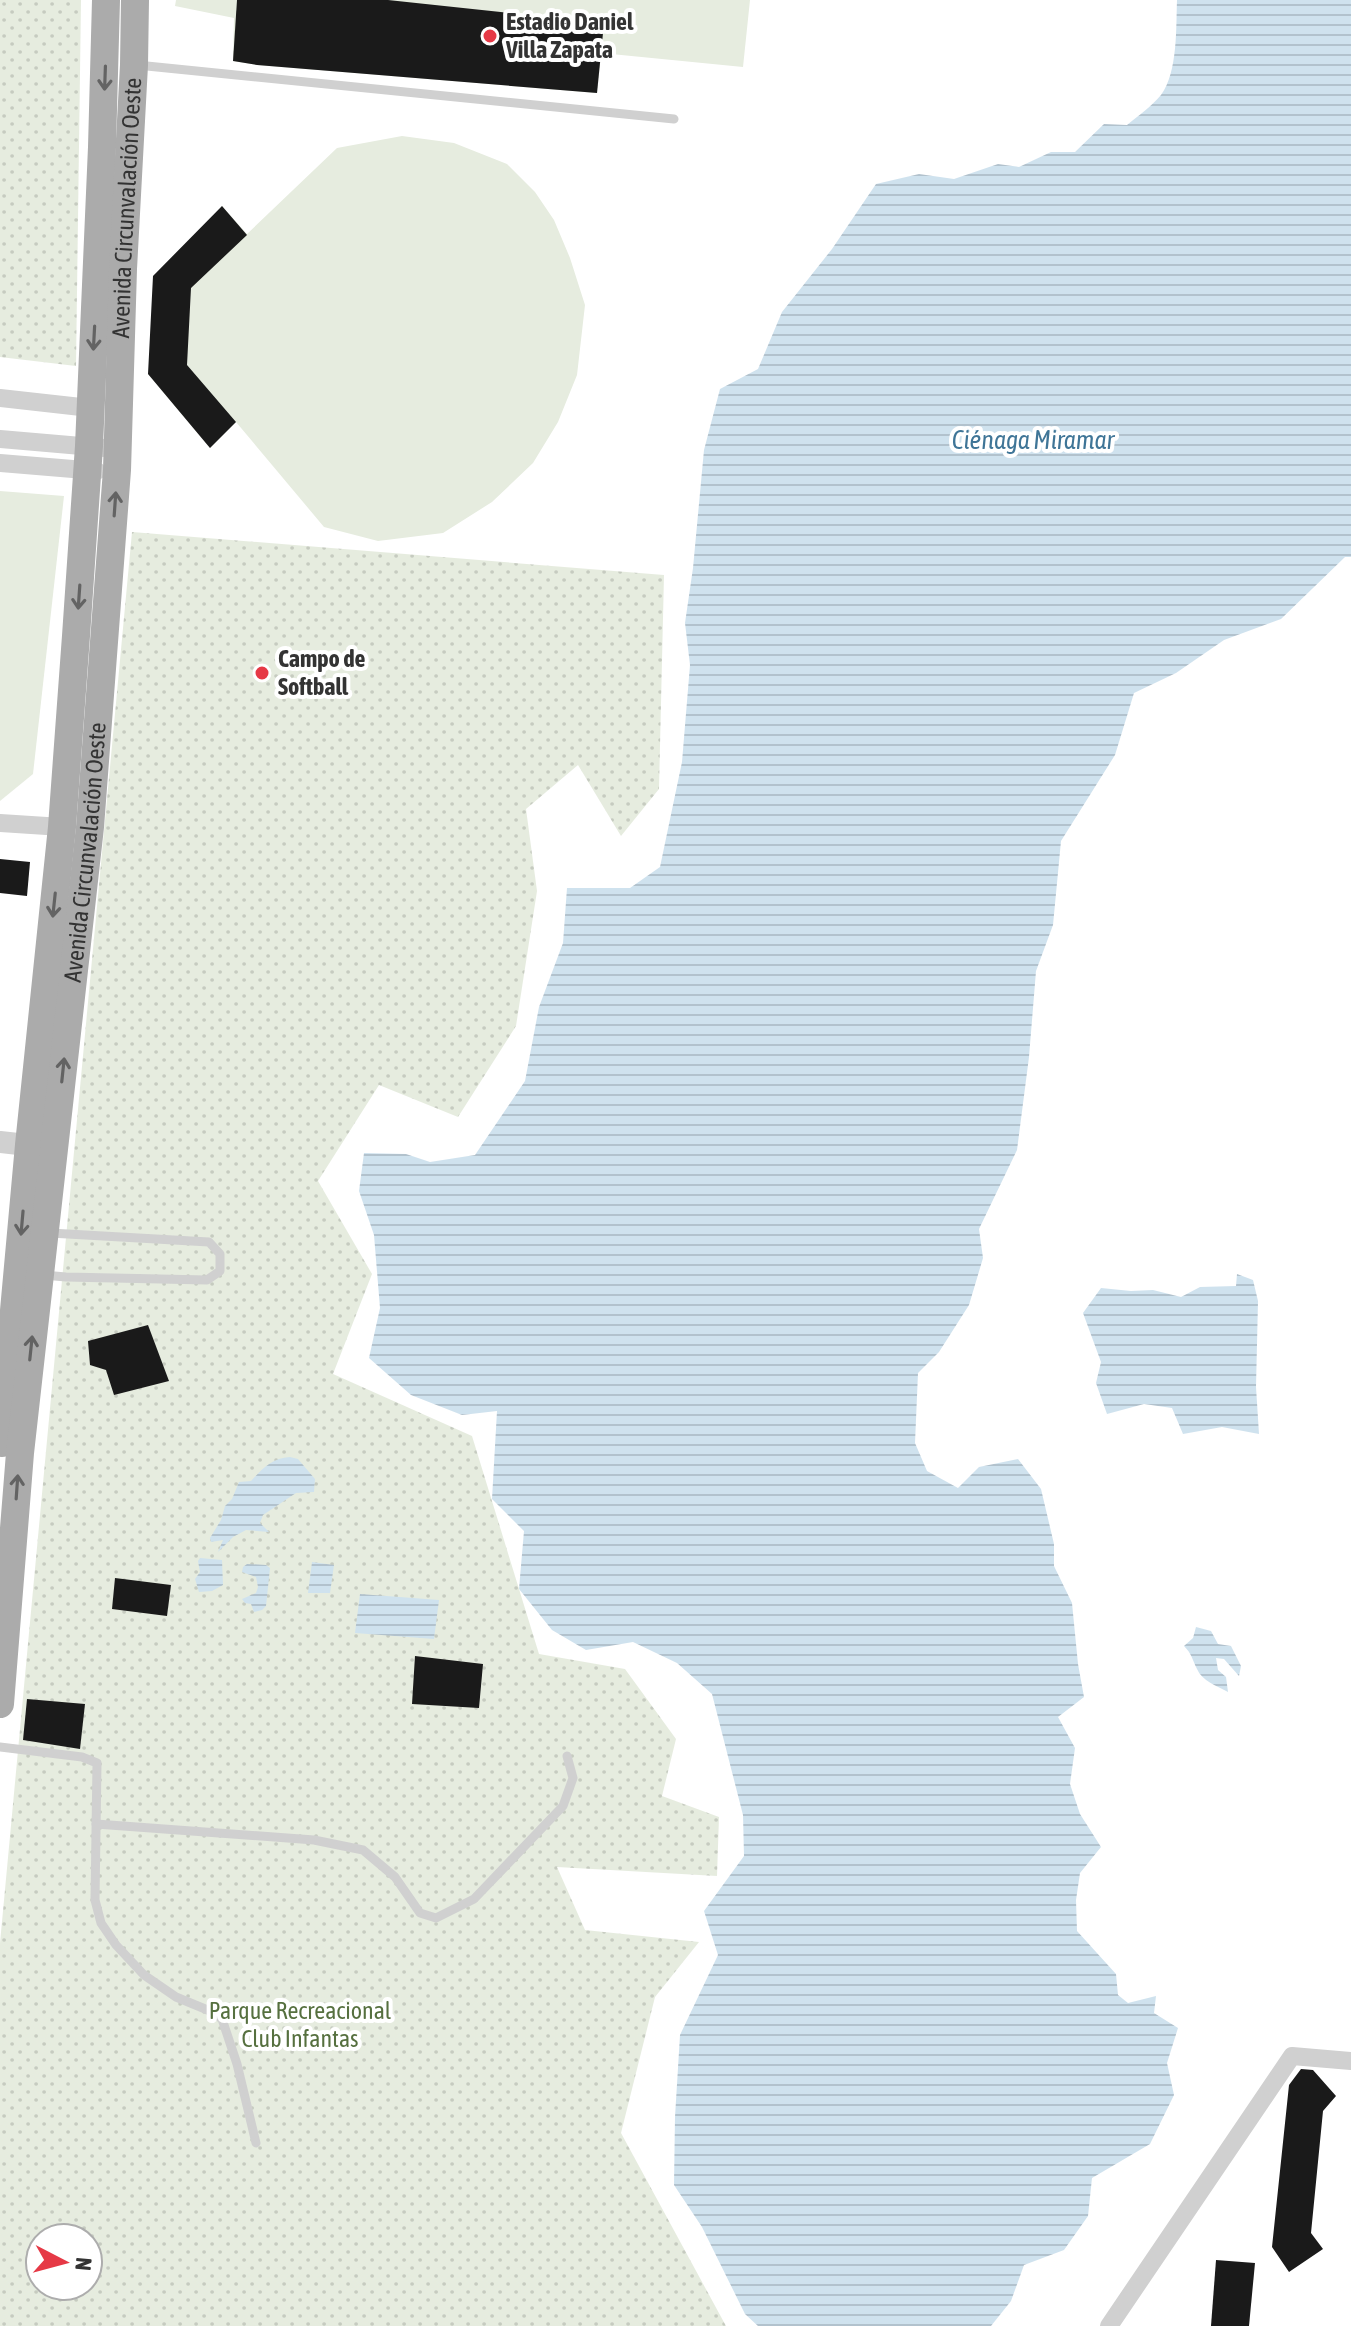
<svg xmlns="http://www.w3.org/2000/svg" width="1351" height="2326" viewBox="0 0 1351 2326" font-family="'Asap Condensed',sans-serif">
  <style>
    .grass { fill: #e6ecdf }
    .park { fill: url(#park-dots); fill-rule: evenodd }
    .water { fill: url(#water-rules) }
    .building { fill: #1a1a1a }
    .lines { fill: none; stroke-linecap: round; stroke-linejoin: round }
    .service { stroke: #d0d0d0; stroke-width: 9 }
    .minor { stroke: #d0d0d0; stroke-width: 18 }
    .tertiary { stroke: #d0d0d0; stroke-width: 22 }
    .primary { stroke: #ababab; stroke-width: 28 }
    .oneway { stroke: #636363 }
    .poi-dot { fill: #e63946; stroke: #fff; stroke-width: 3 }
    .labels { text-anchor: middle; stroke-width: 8; stroke-linejoin: round; paint-order: stroke }
    .poi-label { font-size: 24px; font-weight: bold; fill: #333; stroke: #fff; text-anchor: start }
    .street-label { font-size: 24px; fill: #333; stroke: #fff }
    .park-label { font-size: 24px; fill: #56703f; stroke: #fff }
    .water-label { font-size: 26px; font-style: italic; fill: #3f7597; stroke: #fff }
  </style>
  <defs>
    <pattern id="park-dots" width="8" height="8" patternUnits="userSpaceOnUse" patternTransform="scale(2)"><rect width="8" height="8" fill="#e6ecdf"/><path d="M2 2h.1M6 6h.1" fill="none" stroke="#c6cbc0" stroke-width="1.8" stroke-linecap="round"/></pattern>
    <pattern id="water-rules" width="6" height="5" patternUnits="userSpaceOnUse" patternTransform="scale(2)"><rect width="6" height="5" fill="#cfe2ee"/><path d="M0 2.5h6" fill="none" stroke="#b2c2cd"/></pattern>
  </defs>
  <rect width="100%" height="100%" fill="#fff"/>
  <g class="grass">
    <path d="M176,0H750L743,67L601,53L597,93L257,65L233,61L234,18L175,6Z"/>
    <path d="M402,136L454,143L507,164L535,192L554,220L570,258L585,305L577,375L558,422L533,463L492,502L443,533L378,541L324,527L236,422L210,448L148,374L222,206L247,234L337,148Z"/>
    <path d="M0,491L64,496L33,774L0,801Z"/>
  </g>
  <g class="park">
    <path d="M0,0H81L76,366L0,357Z"/>
    <path d="M132,532L664,575L659,789L621,836L578,765L526,809L537,891L516,1026L458,1117L379,1085L318,1181L372,1274L333,1374L472,1436L539,1654L625,1669L676,1739L662,1796L719,1817L717,1876L557,1867L585,1930L699,1942L655,1997L621,2133L726,2326H0V1943ZM40,2238H88V2286H40Z"/>
  </g>
  <g class="water">
    <path d="M1177,0H1351V557H1345L1281,619L1224,640L1176,673L1134,693L1115,755L1061,841L1053,925L1036,971L1029,1057L1017,1150L979,1229L983,1258L969,1305L939,1352L918,1373L915,1443L927,1471L958,1488L979,1467L1018,1459L1041,1489L1054,1544V1566L1072,1603L1078,1664L1084,1697L1058,1717L1075,1748L1070,1784L1080,1814L1101,1847L1080,1873L1076,1900L1077,1931L1116,1974L1118,1995L1128,2003L1156,1996L1154,2013L1178,2028L1167,2063L1174,2095L1150,2144L1092,2178L1088,2216L1064,2250L1024,2265L1011,2301L991,2326H758L745,2314L702,2227L674,2185L675,2117L680,2035L718,1955L704,1911L744,1856L743,1815L712,1694L677,1663L633,1642L586,1650L552,1630L519,1589L524,1531L492,1499L497,1411L462,1415L411,1395L369,1358L380,1308L374,1235L359,1191L364,1153L406,1154L430,1162L475,1155L525,1081L539,1007L563,943L567,888H630L660,867L682,762L690,665L685,623L693,568L704,450L720,389L758,369L782,312L832,249L876,184L919,174L954,179L998,164L1019,167L1051,152H1075L1104,124L1127,125C1138,116 1152,106 1161,95C1178,72 1176,27 1177,0Z"/>
    <path d="M1237,1274L1253,1280L1258,1301L1256,1387L1259,1434L1222,1427L1183,1434L1172,1408L1144,1404L1107,1414L1096,1383L1101,1362L1083,1313L1101,1288L1131,1291L1153,1290L1181,1297L1200,1287L1236,1286Z"/>
    <path d="M290,1457L298,1459L315,1479L314,1492L296,1493L263,1515L260,1523L269,1532L246,1530L233,1537L218,1552L223,1540L211,1542L210,1538L221,1520L225,1506L232,1499L239,1482L251,1481C263,1468 272,1458 290,1457Z"/>
    <path d="M200,1558L222,1560L223,1585L212,1591L199,1592L195,1579L200,1572L198,1561Z"/>
    <path d="M312,1562L334,1565L330,1593H308Z"/>
    <path d="M247,1564L266,1565L270,1568L266,1606L262,1610L254,1612L251,1604L245,1603L242,1599L256,1593L258,1587L256,1577L242,1572L243,1567Z"/>
    <path d="M360,1594L439,1600L434,1639L355,1633Z"/>
    <path d="M1196,1627L1211,1631L1218,1644L1231,1646L1241,1666L1239,1676L1224,1659L1216,1658L1218,1670L1226,1677L1228,1692C1217,1686 1202,1681 1197,1669C1192,1659 1192,1654 1184,1646L1193,1638Z"/>
  </g>
  <g class="building">
    <path d="M237,0H388L604,23L597,93L257,65L233,61Z"/>
    <path d="M222,206L247,235L191,288L187,365L236,422L210,448L148,374L153,276Z"/>
    <path d="M0,859L30,862L27,896L0,893Z"/>
    <path d="M148,1325L169,1381L114,1395L106,1370L90,1365L88,1341Z"/>
    <path d="M115,1578L171,1585L167,1616L112,1609Z"/>
    <path d="M415,1656L483,1664L479,1708L412,1704Z"/>
    <path d="M27,1699L85,1704L80,1749L23,1740Z"/>
    <path d="M1301,2069L1313,2070L1336,2096L1323,2111L1311,2233L1323,2249L1289,2272L1272,2247L1289,2085Z"/>
    <path d="M1216,2260L1255,2263L1249,2326H1211Z"/>
  </g>
  <g class="lines">
    <g class="service">
      <path d="M137,65L674,119"/>
      <path d="M43,1275L66,1277L207,1280L220,1271V1254L209,1242L50,1233"/>
      <path d="M0,1747L82,1757L97,1763L95,1900L101,1923L116,1945L144,1975L176,1997L210,2011L222,2019L237,2064L256,2143"/>
      <path d="M96,1824L314,1840L363,1850L395,1877L420,1913L436,1918L474,1899L563,1806L573,1778L567,1756"/>
    </g>
    <g class="minor">
      <path d="M0,398L90,408"/>
      <path d="M0,439L116,449"/>
      <path d="M0,463L97,471"/>
      <path d="M0,823L62,827"/>
      <path d="M1109,2326L1292,2056L1351,2061"/>
    </g>
    <path class="tertiary" d="M0,1142L45,1147"/>
    <g class="primary">
      <path d="M2,1443L29,1145L62,827L76,636L89,446L102,147L106,0"/>
      <path id="s1" d="M0,1704L20,1453L90,827L117,470L123,269L134,65L135,0"/>
    </g>
  </g>
  <defs><path id="oneway-shaft" d="M-6 0H5M1.5-3L5.5 0L1.5 3" fill="none" stroke-width="1.6" stroke-linecap="round" stroke-linejoin="round" transform="scale(2)"/></defs>
  <g class="oneway">
    <use href="#oneway-shaft" transform="translate(105 78) rotate(92)"/>
    <use href="#oneway-shaft" transform="translate(94 338) rotate(93)"/>
    <use href="#oneway-shaft" transform="translate(115 504) rotate(-86)"/>
    <use href="#oneway-shaft" transform="translate(79 597) rotate(94)"/>
    <use href="#oneway-shaft" transform="translate(54 905) rotate(96)"/>
    <use href="#oneway-shaft" transform="translate(63 1070) rotate(-84)"/>
    <use href="#oneway-shaft" transform="translate(22 1223) rotate(95)"/>
    <use href="#oneway-shaft" transform="translate(31 1348) rotate(-84)"/>
    <use href="#oneway-shaft" transform="translate(17 1487) rotate(-86)"/>
  </g>
  <g class="poi-dot">
    <circle cx="490" cy="36" r="8"/>
    <circle cx="262" cy="673" r="8"/>
  </g>
  <g class="labels">
    <g class="poi-label">
      <text x="506" y="30">Estadio Daniel<tspan x="506" dy="28">Villa Zapata</tspan></text>
      <text x="278" y="667">Campo de<tspan x="278" dy="28">Softball</tspan></text>
    </g>
    <g class="street-label">
      <text dy="8" stroke="none"><textPath href="#s1" startOffset="1502">Avenida Circunvalación Oeste</textPath></text>
      <text dy="8" stroke="none"><textPath href="#s1" startOffset="856">Avenida Circunvalación Oeste</textPath></text>
    </g>
    <g class="park-label">
      <text x="300" y="2019">Parque Recreacional<tspan x="300" dy="28">Club Infantas</tspan></text>
    </g>
    <g class="water-label">
      <text x="1033" y="449">Ciénaga Miramar</text>
    </g>
  </g>
  <g transform="translate(64 2262) rotate(96)"><circle r="38" fill="#ffffff" stroke="#adadad" stroke-width="2"/>
  <path d="M0-6L14 30L0 20L-14 30Z" fill="#e63946"/>
  <text y="-12" font-size="22" font-weight="bold" text-anchor="middle" fill="#333333">N</text>
  </g>
</svg>
